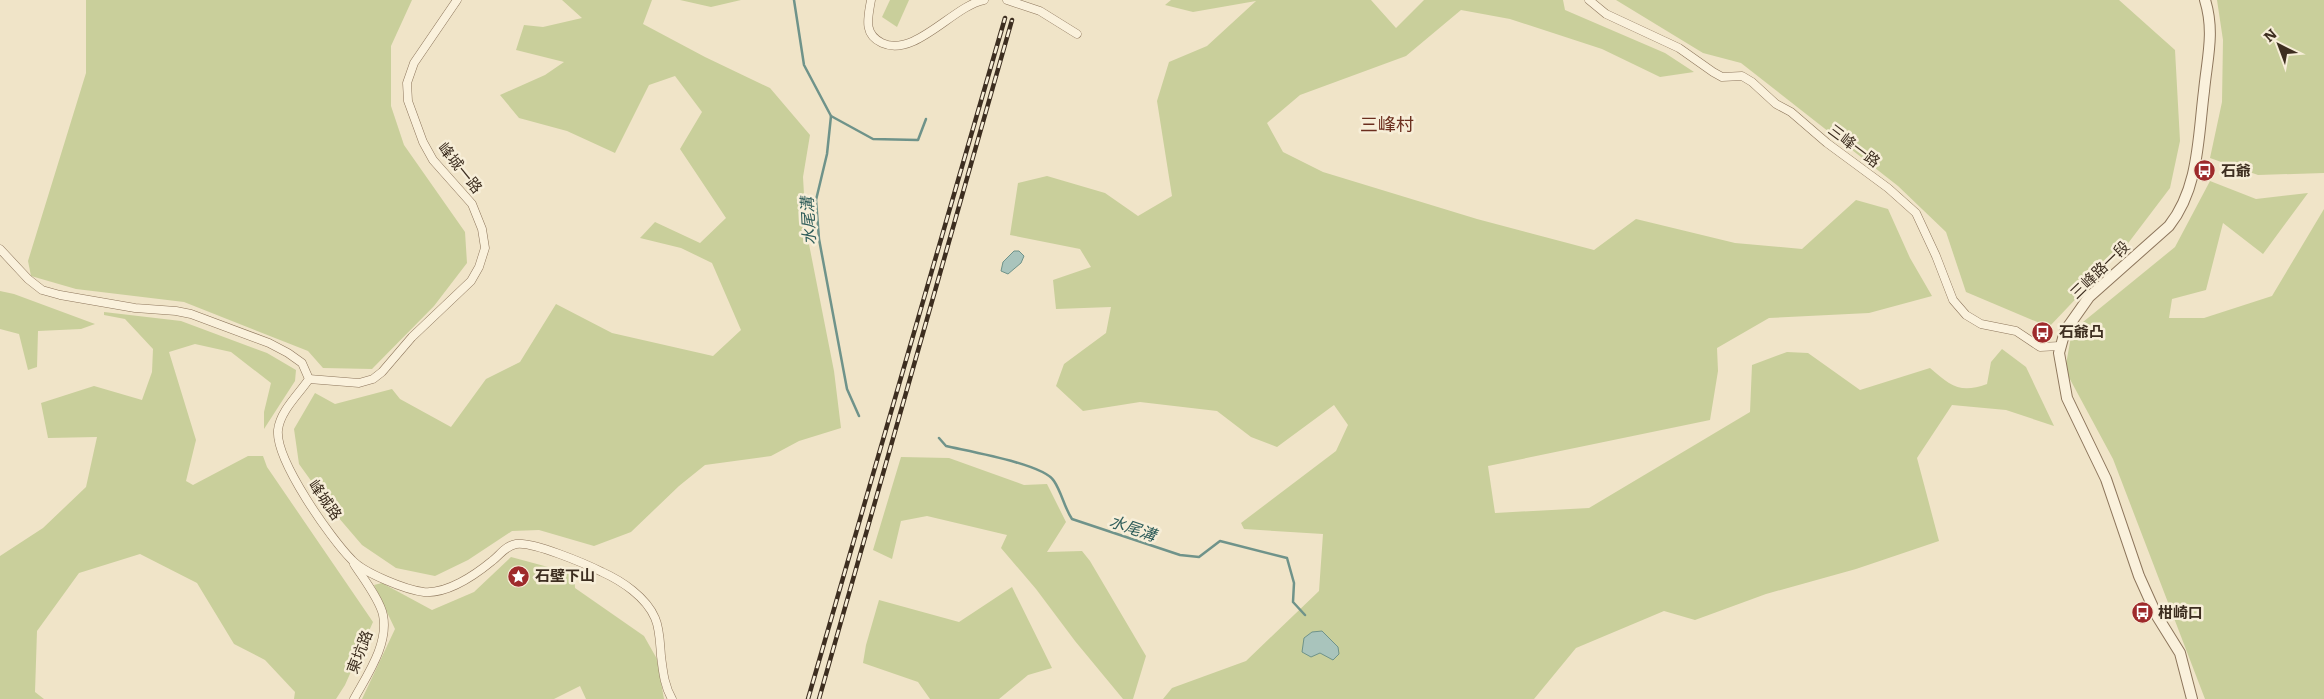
<svg xmlns="http://www.w3.org/2000/svg" width="2324" height="699" viewBox="0 0 2324 699" font-family="Literata,'Noto Sans TC',serif">
  <style>
    .green { fill: #c9cf9b }
    .water { fill: #a9c4bc; stroke: #6f938a }
    .lines { fill: none; stroke-linecap: round; stroke-linejoin: round }
    .stream { stroke: #6f938a; stroke-width: 2.5 }
    .minor-casing { stroke: #8d765c; stroke-width: 9 }
    .tertiary-casing { stroke: #8d765c; stroke-width: 12 }
    .minor { stroke: #faf1dc; stroke-width: 8 }
    .tertiary { stroke: #faf1dc; stroke-width: 10 }
    .rail-casing { stroke: #3d2e20; stroke-width: 4.5 }
    .rail { stroke: #f7eed8; stroke-width: 2.5; stroke-dasharray: 8; stroke-linecap: butt }
    .labels { text-anchor: middle; stroke-width: 5; stroke-linejoin: round; paint-order: stroke }
    .street-label { font-size: 15px; fill: #3d2e20; stroke: #f7eed8 }
    .poi-label { font-size: 15px; font-weight: bold; fill: #3d2e20; stroke: #f7eed8; text-anchor: start }
    .water-label { font-size: 16px; font-style: italic; fill: #2f5d5a; stroke: #f7eed8 }
    .quarter-label { font-size: 18px; fill: #6b2e1e; stroke: #f7eed8 }
  </style>
  <rect width="100%" height="100%" fill="#f0e4c8"/>
  <g class="green">
    <path d="M86,0H412L391,46V106L404,145L465,232L467,263L434,306L372,369L323,368L308,351L184,302L76,289L31,276L28,261L86,73Z"/>
    <path d="M562,0H652L643,24L705,57L770,88L810,135L803,177L806,229L834,371L841,428L799,441L771,456L705,465L679,486L631,532L594,546L539,530L512,531L468,560L435,576L396,568L362,545L332,510L299,464L294,429L315,393L335,404L392,389L400,399L451,427L486,379L520,362L556,304L612,333L713,356L741,330L712,263L681,248L640,238L655,222L700,243L726,218L680,149L702,112L675,76L649,85L615,153L567,131L519,118L500,95L545,75L564,62L516,50L524,25L543,27L582,18Z"/>
    <path d="M680,0H741L711,7Z"/>
    <path d="M890,0H909L897,27L882,17Z"/>
    <path d="M1171,0H1371L1396,28L1424,0H1563L1565,10L1665,53L1694,72L1660,77L1602,49L1510,19L1461,10L1406,56L1300,95L1267,123L1283,152L1323,172L1477,219L1594,250L1636,219L1735,243L1802,249L1856,200L1888,209L1910,258L1932,296L1869,313L1769,318L1717,348L1718,371L1710,420L1488,466L1495,513L1589,508L1750,412L1752,365L1787,352L1808,353L1860,390L1930,368C1951,386 1960,394 1987,384L1991,362L2002,349L2026,367L2054,426L2006,410L1952,405L1917,458L1939,541L1856,569L1766,594L1695,620L1664,611L1576,648L1534,699H1163L1172,688L1246,661L1319,591L1323,534L1244,529L1241,523L1336,451L1348,425L1334,405L1277,447L1251,437L1217,411L1140,402L1083,411L1056,386L1064,364L1106,333L1111,307L1056,309L1053,280L1091,267L1080,249L1010,235L1018,183L1047,176L1105,193L1138,216L1172,196L1157,101L1169,62L1207,46L1256,1L1193,12L1165,5Z"/>
    <path d="M1616,0H2119L2175,50L2180,141L2170,188L2126,246L2049,327L1966,292L1946,232L1898,186L1741,63L1703,53Z"/>
    <path d="M2217,0H2324V173L2258,175L2210,158L2222,102L2223,40Z"/>
    <path d="M2210,181L2256,199L2308,193L2263,254L2223,223L2206,290L2172,299L2169,318H2204L2272,296L2324,209V699H2205L2113,459L2065,370L2072,331L2175,247Z"/>
    <path d="M0,291L14,294L95,324L81,329L38,331L37,367L28,370L19,334L0,329Z"/>
    <path d="M104,312L181,321L267,353L296,370L295,381L264,429V412L271,383L231,352L195,344L169,352L196,440L186,481L193,485L248,456H263L267,467L373,622L345,685L336,699H294L295,692L265,660L234,644L197,583L140,554L79,573L37,631L35,692L44,699H0V556L43,528L86,487L97,437L48,438L41,403L94,386L142,400L152,372L153,349L125,319L104,315Z"/>
    <path d="M901,457L949,458L1024,485L1047,484L1066,522L1047,552L1082,551L1090,561L1146,656L1133,699H1123L1075,641L1036,589L1001,548L1007,535L927,516L901,521L892,559L873,550Z"/>
    <path d="M511,557L574,574L575,588L644,636L657,659L664,699H586L580,686L554,699H362L395,629L374,585L382,583L432,610L474,592Z"/>
    <path d="M1012,587L1052,668L1028,675L999,699H930L918,682L863,663L866,645L879,600L959,622Z"/>
  </g>
  <g class="water">
    <path d="M1014,251H1019L1024,256L1021,263L1008,274L1001,271L1003,262Z"/>
    <path d="M1322,631L1338,647L1339,654L1333,660L1320,653L1311,657L1302,652L1304,638L1312,632Z"/>
  </g>
  <g class="lines">
    <g class="stream">
      <path d="M794,0L804,65L831,116L827,154L816,200L819,239L847,389L859,416"/>
      <path d="M831,116L873,139L918,140L926,119"/>
      <path d="M939,438L946,446C967,451 1044,464 1054,481C1062,493 1064,507 1072,519L1180,555L1199,557L1220,541L1287,558L1294,583L1293,602L1305,615"/>
    </g>
    <defs>
      <g id="minor">
        <path d="M871,0C868,18 863,34 882,43C915,58 953,6 984,0"/>
        <path d="M1007,0L1040,11L1077,34"/>
        <path d="M1589,0L1606,14L1679,48L1713,72L1722,77L1742,76L1752,82L1776,104L1791,112L1827,143L1888,188L1916,213L1936,256L1953,300L1966,315L1981,324L2016,331L2040,347L2060,346"/>
        <path d="M0,249L28,279L42,290L60,295L135,308L176,311L191,314L269,343L288,353L302,363L309,379C299,394 280,411 278,430C275,460 331,539 352,560C364,573 406,590 424,592C447,594 475,575 492,561C500,555 505,546 516,544C532,541 586,564 602,572C622,581 646,597 655,618C660,629 660,644 661,656C663,671 664,685 672,699"/>
        <path d="M309,379L359,383L373,379L382,372L412,337L471,281L479,267L485,248L482,229L472,204L433,160L423,142L408,101L407,83L414,63L457,0"/>
        <path d="M354,699C367,675 389,644 383,615C380,600 363,578 354,564"/>
      </g>
      <path id="tertiary" d="M2192,699L2180,653L2157,616L2139,576L2106,479L2067,398L2059,353L2065,331L2089,297L2169,226C2199,188 2198,138 2204,91C2207,59 2215,32 2205,0"/>
    </defs>
    <use href="#minor" class="minor-casing"/>
    <use href="#tertiary" class="tertiary-casing"/>
    <use href="#minor" class="minor"/>
    <use href="#tertiary" class="tertiary"/>
    <defs>
      <g id="rail">
        <path d="M808,699L1005,18"/>
        <path d="M819,699L1012,20"/>
      </g>
    </defs>
    <use href="#rail" class="rail-casing"/>
    <use href="#rail" class="rail"/>
  </g>
  <defs>
    <symbol id="bus-disc" viewBox="-11 -11 22 22"><circle r="9.5" fill="#9e2a2b" stroke="#f7eed8"/><path d="M-5-6H5V4H4V6H2V4H-2V6H-4V4H-5ZM-3.5-4V0h7V-4ZM-3.5 1.2v1.5H-2V1.2ZM2 1.2v1.5H3.5V1.2Z" fill="#fff"/></symbol>
    <symbol id="sight-disc" viewBox="-11 -11 22 22"><circle r="9.5" fill="#9e2a2b" stroke="#f7eed8"/><path d="M0-6L1.8-2.2L6-1.7L2.9 1.2L3.7 5.4L0 3.3L-3.7 5.4L-2.9 1.2L-6-1.7L-1.8-2.2Z" fill="#fff"/></symbol>
  </defs>
  <g fill-rule="evenodd">
    <use href="#bus-disc" x="2192" y="158" width="25" height="25"/>
    <use href="#bus-disc" x="2030" y="320" width="25" height="25"/>
    <use href="#sight-disc" x="506" y="564" width="25" height="25"/>
    <use href="#bus-disc" x="2130" y="600" width="25" height="25"/>
  </g>
  <g class="labels">
    <g class="street-label">
      <text transform="translate(1854 146) rotate(37)" y="5">三峰一路</text>
      <text transform="translate(460 168) rotate(51)" y="5">峰城一路</text>
      <text transform="translate(2100 270) rotate(-44)" y="5">三峰路一段</text>
      <text transform="translate(325 500) rotate(55)" y="5">峰城路</text>
      <text transform="translate(360 652) rotate(-69)" y="5">東坑路</text>
    </g>
    <g class="poi-label">
      <text x="2221" y="176">石爺</text>
      <text x="2059" y="337">石爺凸</text>
      <text x="535" y="581">石壁下山</text>
      <text x="2158" y="618">柑崎口</text>
    </g>
    <g class="water-label">
      <text transform="translate(808 221) rotate(-93)" y="6">水尾溝</text>
      <text transform="translate(1133 528) rotate(19)" y="6">水尾溝</text>
    </g>
    <g class="quarter-label">
      <text x="1387" y="131">三峰村</text>
    </g>
  </g>
  <g transform="translate(2279 45) rotate(318)" stroke="#f7eed8" stroke-width="4" paint-order="stroke">
  <path d="M0-4L9 19L0 12L-9 19Z" fill="#3d2e20"/>
  <text y="-8" font-size="14" font-weight="bold" text-anchor="middle" fill="#3d2e20">N</text>
  </g>
</svg>
